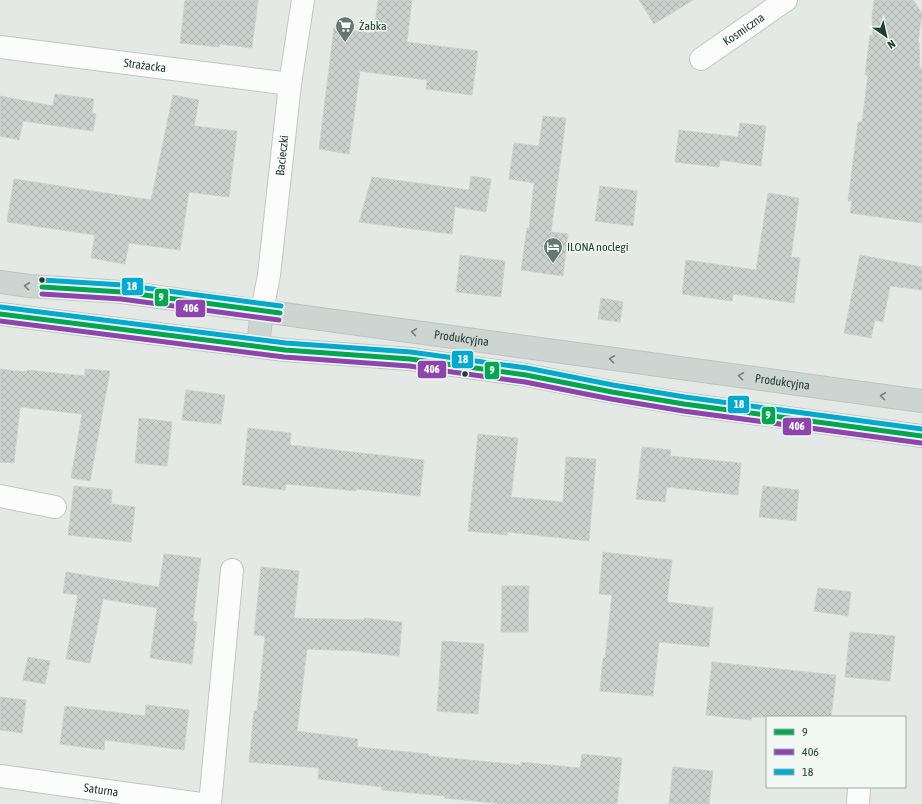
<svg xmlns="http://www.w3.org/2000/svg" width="922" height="804" viewBox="0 0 922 804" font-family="'Asap Condensed',sans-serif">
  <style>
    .building { fill: url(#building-cross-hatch); stroke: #ccd2cf }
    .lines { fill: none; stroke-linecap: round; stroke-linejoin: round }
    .minor-casing { stroke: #c1c6c3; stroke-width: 24 }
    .major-casing { stroke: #bcc5c2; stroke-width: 24 }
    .minor { stroke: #fbfcfb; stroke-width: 22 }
    .major { stroke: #cdd5d2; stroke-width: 22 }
    .bus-1-casing { stroke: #f1f8f4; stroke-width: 8 }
    .bus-2-casing { stroke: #f1f8f4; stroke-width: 8 }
    .bus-3-casing { stroke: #f1f8f4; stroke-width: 8 }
    .bus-1 { stroke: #00a651; stroke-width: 5 }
    .bus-2 { stroke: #8e44ad; stroke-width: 5 }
    .bus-3 { stroke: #00a9ce; stroke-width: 5 }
    .oneway { stroke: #6e817b }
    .bus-dot { fill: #213c33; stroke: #f1f8f4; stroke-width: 1.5 }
    .labels { text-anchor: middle; stroke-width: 3; stroke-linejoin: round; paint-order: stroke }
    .poi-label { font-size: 12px; fill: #213c33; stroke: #f1f8f4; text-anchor: start }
    .street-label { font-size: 12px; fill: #213c33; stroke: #f1f8f4 }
    .line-badge { stroke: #f1f8f4; stroke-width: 1.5 }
    .badge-label { font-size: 11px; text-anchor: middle; font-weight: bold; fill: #fff }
  </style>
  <defs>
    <pattern id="building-cross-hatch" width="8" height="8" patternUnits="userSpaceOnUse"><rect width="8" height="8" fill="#cad0cd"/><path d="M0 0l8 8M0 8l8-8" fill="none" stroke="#adb4b0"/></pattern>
  </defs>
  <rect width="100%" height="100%" fill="#e4e9e6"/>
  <g class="building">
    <path d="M185,0H258L252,48L220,44L219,47L180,43Z"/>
    <path d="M378,0H412L407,42L478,51L472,95L426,89L427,80L360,71L349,154L319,149L334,28L374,33Z"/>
    <path d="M639,0H693L654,24Z"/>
    <path d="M874,0H913L922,13L918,42H919L920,68H922V223L850,213L852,201H848L858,122H862L868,75H865L870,35L873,36L872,17Z"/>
    <path d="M55,94L94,99L92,113L96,114L93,131L23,121L19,140L0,136V96L53,106Z"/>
    <path d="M173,95L199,100L194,126L237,131L229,197L189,192L180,250L129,243L125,264L91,258L95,235L7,222L14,179L151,200Z"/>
    <path d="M543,116L566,118L551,232L568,234L563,276L521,270L527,228L529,229L534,183L509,179L514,143L539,146Z"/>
    <path d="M740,123L766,126L761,166L720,160L719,167L675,162L679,130L738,137Z"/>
    <path d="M471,176L491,179L486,212L455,207L452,234L359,222L372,177L469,190Z"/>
    <path d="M600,186L637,191L633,226L595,221Z"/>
    <path d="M768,193L799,198L791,257L800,258L794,303L733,294L732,301L682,294L686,260L756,270Z"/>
    <path d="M460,255L505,261L501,297L456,292Z"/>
    <path d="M860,255L922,267V290L890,286L883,322L875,320L871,338L844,333Z"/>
    <path d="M601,298L623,302L620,322L598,319Z"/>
    <path d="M0,369L27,372V370L85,376V369L110,371L90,481L71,478L82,414L20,407L14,463L0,462Z"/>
    <path d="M186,390L225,395L221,424L182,420Z"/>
    <path d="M139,418L172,422L167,466L135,463Z"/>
    <path d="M248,428L291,433L290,445L424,460L420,496L356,489V491L286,484L285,490L242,485Z"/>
    <path d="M478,434L518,438L511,497L563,502L566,457L596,459L589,541L507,532V535L468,531Z"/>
    <path d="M642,447L671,450L670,456L741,463L738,495L667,487L665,502L636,499Z"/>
    <path d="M74,486L112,490L111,504L135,507L131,542L68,535Z"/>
    <path d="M763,486L799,490L796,521L759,517Z"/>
    <path d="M603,552L672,560L667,602L713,608L709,647L659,642L653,696L600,691L603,658H605L612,595L599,594Z"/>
    <path d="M164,554L201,558L193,621L197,622L192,664L150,658L157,608L103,599L90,663L66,659L78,595L63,593L66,572L159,587Z"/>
    <path d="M261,567L299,571L294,618L364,620V618L402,622L399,656L361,652V651L307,649L297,731L358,739L357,747L429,754V756L521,765V762L580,768L582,754L622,758L617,804H505L444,798L445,796L382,790V787L318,779L319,768L249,762L254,711H257L265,636L254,635Z"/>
    <path d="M502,586H529L528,632H501Z"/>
    <path d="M818,588L851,592L848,616L814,611Z"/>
    <path d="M850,632L895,636L890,681L845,677Z"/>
    <path d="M442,641L484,644L478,714L437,711Z"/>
    <path d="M28,657L50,661L45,684L23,680Z"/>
    <path d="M712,662L836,675L831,717H752L751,720L706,715Z"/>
    <path d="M0,697L26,700L22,733L0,730Z"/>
    <path d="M146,705L189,710L184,750L105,740L104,750L60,744L65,706L145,716Z"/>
    <path d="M673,767L713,771L709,804H669Z"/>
  </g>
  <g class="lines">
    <defs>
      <g id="minor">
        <path id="s1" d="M0,47L290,84"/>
        <path id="s2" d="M701,59L786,0"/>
        <path id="s3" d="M262,311L269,275L290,84L303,0"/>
        <path d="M0,496L55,507"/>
        <path id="s4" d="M0,776L201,804"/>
        <path d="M210,804L232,570"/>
        <path d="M858,804L859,787"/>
      </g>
      <g id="major">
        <path id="s5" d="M0,282L29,286L122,292L922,401"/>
        <path d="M0,314L285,350L410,359L526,375L612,392L684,404L922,436"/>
        <path d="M258,346L262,311"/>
      </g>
    </defs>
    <use href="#minor" class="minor-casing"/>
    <use href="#major" class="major-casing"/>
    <use href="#minor" class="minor"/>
    <use href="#major" class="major"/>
    <defs>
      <g id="bus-1">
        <path d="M42,287L122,292L280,313"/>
        <path d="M0,314L285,350L410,359L526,375L612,392L684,404L922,436"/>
      </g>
      <g id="bus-2">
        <path d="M42,294L121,299L279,320"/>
        <path d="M0,321L284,357L409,366L525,382L611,399L683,411L921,443"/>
      </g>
      <g id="bus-3">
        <path d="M42,280L123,285L281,306"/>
        <path d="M1,307L286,343L411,352L527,368L613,385L685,397L922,429"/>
      </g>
    </defs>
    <use href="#bus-1" class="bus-1-casing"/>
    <use href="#bus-2" class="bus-2-casing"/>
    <use href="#bus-3" class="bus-3-casing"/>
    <use href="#bus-1" class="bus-1"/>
    <use href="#bus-2" class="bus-2"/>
    <use href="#bus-3" class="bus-3"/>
  </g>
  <defs><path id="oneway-chevron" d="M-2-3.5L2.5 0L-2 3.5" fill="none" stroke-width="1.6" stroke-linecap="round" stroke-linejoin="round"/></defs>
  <g class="oneway">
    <use href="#oneway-chevron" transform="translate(27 286) rotate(-173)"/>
    <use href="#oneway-chevron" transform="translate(414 332) rotate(-172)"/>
    <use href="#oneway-chevron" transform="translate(612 359) rotate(-172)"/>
    <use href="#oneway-chevron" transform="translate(741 376) rotate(-172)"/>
    <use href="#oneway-chevron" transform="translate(883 396) rotate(-172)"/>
  </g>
  <defs>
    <symbol id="supermarket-pin" viewBox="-11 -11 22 30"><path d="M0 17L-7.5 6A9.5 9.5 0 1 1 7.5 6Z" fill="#657972" stroke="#f1f8f4"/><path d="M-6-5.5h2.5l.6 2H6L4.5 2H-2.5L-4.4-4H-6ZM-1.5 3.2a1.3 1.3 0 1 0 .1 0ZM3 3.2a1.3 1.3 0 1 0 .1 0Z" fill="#fff"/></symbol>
    <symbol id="hotel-pin" viewBox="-11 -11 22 30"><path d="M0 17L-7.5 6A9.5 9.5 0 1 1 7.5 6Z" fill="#657972" stroke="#f1f8f4"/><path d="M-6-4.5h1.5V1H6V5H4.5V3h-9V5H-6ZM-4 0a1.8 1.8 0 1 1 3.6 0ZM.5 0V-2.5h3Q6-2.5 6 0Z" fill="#fff"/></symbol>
  </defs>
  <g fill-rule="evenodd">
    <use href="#supermarket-pin" x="334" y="15" width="22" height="30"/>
    <use href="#hotel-pin" x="542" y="236" width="22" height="30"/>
  </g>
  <g class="bus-dot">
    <circle cx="42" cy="280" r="3.5"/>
    <circle cx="465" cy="374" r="3.5"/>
  </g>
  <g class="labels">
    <g class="poi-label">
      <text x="359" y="30">Żabka</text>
      <text x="567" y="251">ILONA noclegi</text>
    </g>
    <g class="street-label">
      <text dy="4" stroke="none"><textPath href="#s2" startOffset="52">Kosmiczna</textPath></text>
      <text dy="4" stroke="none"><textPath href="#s1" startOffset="146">Strażacka</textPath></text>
      <text dy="4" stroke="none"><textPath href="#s3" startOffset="157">Bacieczki</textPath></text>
      <text dy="4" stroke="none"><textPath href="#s5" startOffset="465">Produkcyjna</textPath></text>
      <text dy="4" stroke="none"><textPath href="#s5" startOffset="789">Produkcyjna</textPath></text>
      <text dy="4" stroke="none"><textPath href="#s4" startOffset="102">Saturna</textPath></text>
    </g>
  </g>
  <g class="line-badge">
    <rect x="121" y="277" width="23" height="19" rx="4" fill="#00a9ce"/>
    <rect x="154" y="288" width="15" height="19" rx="4" fill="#00a651"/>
    <rect x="175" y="299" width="31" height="19" rx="4" fill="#8e44ad"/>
    <rect x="451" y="350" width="23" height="19" rx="4" fill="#00a9ce"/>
    <rect x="417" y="360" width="30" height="19" rx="4" fill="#8e44ad"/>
    <rect x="484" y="361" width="16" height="19" rx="4" fill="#00a651"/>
    <rect x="727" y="395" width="23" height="19" rx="4" fill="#00a9ce"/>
    <rect x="761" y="406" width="15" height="19" rx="4" fill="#00a651"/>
    <rect x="782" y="417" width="30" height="19" rx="4" fill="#8e44ad"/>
  </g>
  <g class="badge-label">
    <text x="132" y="290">18</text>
    <text x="161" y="301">9</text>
    <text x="191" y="312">406</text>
    <text x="463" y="363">18</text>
    <text x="432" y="373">406</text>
    <text x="492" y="374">9</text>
    <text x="739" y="408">18</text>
    <text x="768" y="419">9</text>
    <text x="797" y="430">406</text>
  </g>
  <rect x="766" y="716" width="140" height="72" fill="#f1f8f4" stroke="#9eada7"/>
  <rect x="774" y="729" width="20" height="6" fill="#00a651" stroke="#9eada7"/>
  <text x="802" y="736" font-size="12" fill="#213c33">9</text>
  <rect x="774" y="749" width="20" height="6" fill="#8e44ad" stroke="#9eada7"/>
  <text x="802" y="756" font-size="12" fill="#213c33">406</text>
  <rect x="774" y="769" width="20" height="6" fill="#00a9ce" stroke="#9eada7"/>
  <text x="802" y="776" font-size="12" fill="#213c33">18</text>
  <g transform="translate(886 36) rotate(146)" stroke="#f1f8f4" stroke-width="3" paint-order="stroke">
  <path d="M0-3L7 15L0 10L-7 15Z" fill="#213c33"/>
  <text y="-6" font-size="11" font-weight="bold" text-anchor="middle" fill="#213c33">N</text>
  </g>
</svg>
